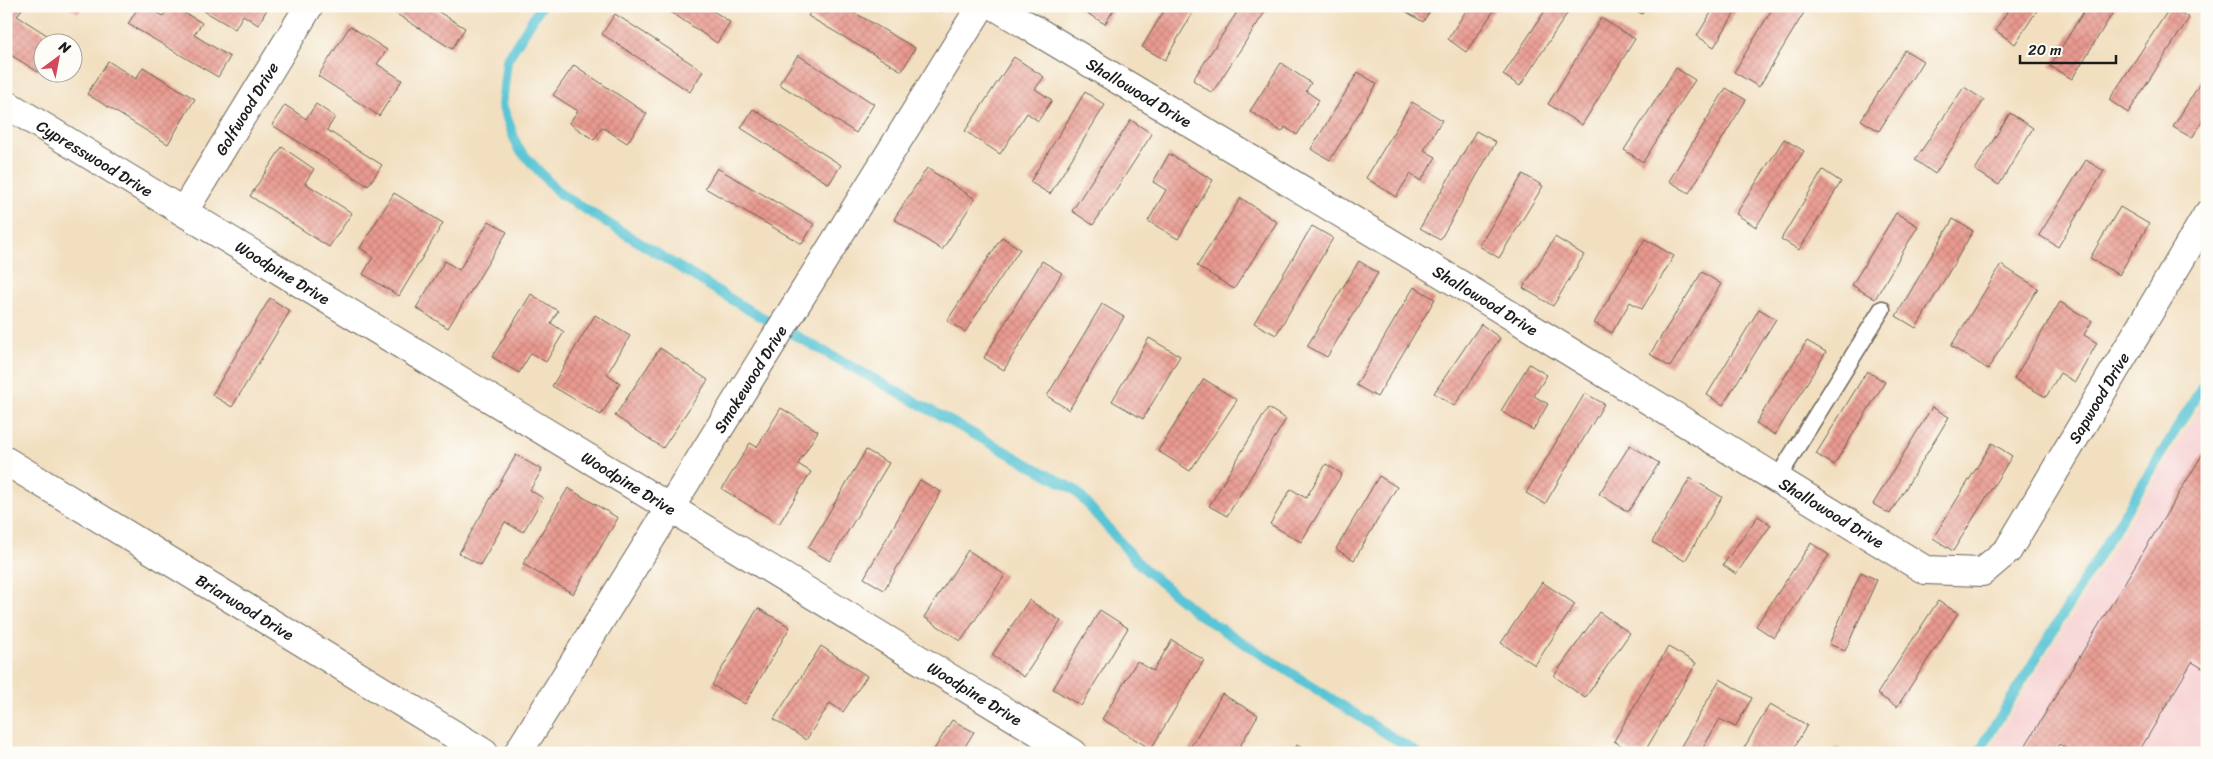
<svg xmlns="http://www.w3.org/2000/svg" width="2213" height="759" viewBox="0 0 2213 759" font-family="Sriracha,sans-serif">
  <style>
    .built { fill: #f7cfd1 }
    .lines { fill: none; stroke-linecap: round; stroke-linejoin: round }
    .stream { stroke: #5ac5d4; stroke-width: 10 }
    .building { fill: url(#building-cross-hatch) }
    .lane-casing { stroke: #676055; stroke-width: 19 }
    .street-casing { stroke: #676055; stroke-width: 30 }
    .lane { stroke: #fff; stroke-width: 16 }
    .street { stroke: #fff; stroke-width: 28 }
    .labels { text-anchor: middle; stroke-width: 5; stroke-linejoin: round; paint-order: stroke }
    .street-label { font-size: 16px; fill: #1c1c1c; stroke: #fdfcf7 }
  </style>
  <defs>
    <pattern id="building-cross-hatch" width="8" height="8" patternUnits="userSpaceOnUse" patternTransform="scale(1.25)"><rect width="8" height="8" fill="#e99a8f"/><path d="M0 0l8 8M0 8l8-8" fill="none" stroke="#c7847b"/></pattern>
  </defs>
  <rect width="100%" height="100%" fill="#fdfcf7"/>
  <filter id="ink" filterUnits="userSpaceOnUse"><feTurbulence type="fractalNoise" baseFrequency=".02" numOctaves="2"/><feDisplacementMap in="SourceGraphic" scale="10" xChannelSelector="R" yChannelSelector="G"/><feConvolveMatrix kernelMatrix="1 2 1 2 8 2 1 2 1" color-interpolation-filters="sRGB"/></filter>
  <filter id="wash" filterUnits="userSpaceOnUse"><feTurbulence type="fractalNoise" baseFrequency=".0096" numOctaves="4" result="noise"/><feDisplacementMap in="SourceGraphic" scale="20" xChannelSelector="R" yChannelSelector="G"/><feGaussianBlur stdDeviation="1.12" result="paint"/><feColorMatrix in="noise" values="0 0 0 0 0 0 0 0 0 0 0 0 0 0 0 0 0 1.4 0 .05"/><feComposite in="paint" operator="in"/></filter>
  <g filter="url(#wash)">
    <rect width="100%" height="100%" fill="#f2dfc0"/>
    <path class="built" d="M2207,396V753H1987Z"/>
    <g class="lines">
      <g class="stream">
        <path d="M541,6L507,60L502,105L518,148L559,193L747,309L1075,490L1141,566L1198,614L1417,753"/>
        <path d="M1978,753L2207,379"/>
      </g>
    </g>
    <g id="blocks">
      <g class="building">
        <path d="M6,6H24L17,16L58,42H42V66L38,72L6,52Z"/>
        <path d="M66,6H82L78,13Z"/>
        <path d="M139,6H147L163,16L169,6H173L202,23L194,35L230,57L218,77L128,24Z"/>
        <path d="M207,6H269L258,25L243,15L235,29L204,11Z"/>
        <path d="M384,6H429L465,28L452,49Z"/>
        <path d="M662,6H706L730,22L717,43Z"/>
        <path d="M814,6H843L915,48L902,71L808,16Z"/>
        <path d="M931,6H945L941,12Z"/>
        <path d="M1075,6H1116L1105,24Z"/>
        <path d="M1167,6H1197L1165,60L1142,47Z"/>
        <path d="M1241,6H1257L1265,12L1212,93L1193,80Z"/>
        <path d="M1404,6H1433L1423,22L1402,9Z"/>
        <path d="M1469,6H1497L1466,52L1448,39Z"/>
        <path d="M1548,6H1572L1520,86L1503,75Z"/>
        <path d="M1629,6H1646L1642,14Z"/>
        <path d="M1715,6H1739L1714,47L1697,36Z"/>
        <path d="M1774,6H1808L1759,87L1734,72Z"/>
        <path d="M2011,6H2040L2015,44L1995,30Z"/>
        <path d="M2087,6H2117L2072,79L2050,66Z"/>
        <path d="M2171,6L2189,18L2128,113L2109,100Z"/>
        <path d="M615,14L703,71L690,92L602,34Z"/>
        <path d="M1601,18L1635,39L1582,125L1548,104Z"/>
        <path d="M350,26L387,50L377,64L402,80L379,116L318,76Z"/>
        <path d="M1905,50L1923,61L1879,131L1861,120Z"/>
        <path d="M798,55L874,104L856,133L779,84Z"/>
        <path d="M1014,57L1044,77L1035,89L1052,100L1038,121L1027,113L1000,154L965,131Z"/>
        <path d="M108,61L136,79L143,67L195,99L168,144L87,94Z"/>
        <path d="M1281,63L1311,83L1306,91L1319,100L1297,135L1285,127L1282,132L1250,111Z"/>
        <path d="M574,65L647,114L627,143L602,127L594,140L569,123L578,111L553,95Z"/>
        <path d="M1676,68L1695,80L1643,162L1624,150Z"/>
        <path d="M1358,72L1377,84L1330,160L1311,149Z"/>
        <path d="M2207,72V114L2192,138L2173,127Z"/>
        <path d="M1964,87L1984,100L1935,174L1915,160Z"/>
        <path d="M1726,88L1746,100L1689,193L1669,181Z"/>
        <path d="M1085,92L1105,105L1050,194L1030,182Z"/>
        <path d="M1412,102L1442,120L1424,150L1436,157L1421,181L1410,174L1396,197L1366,178Z"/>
        <path d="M316,104L335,117L327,130L382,165L368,186L272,125L285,105L306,119Z"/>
        <path d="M753,109L841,165L829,184L741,128Z"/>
        <path d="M2010,113L2033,128L1999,185L1975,170Z"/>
        <path d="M1131,120L1152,134L1093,225L1072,211Z"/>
        <path d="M1476,131L1496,142L1440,240L1420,228Z"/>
        <path d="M1784,139L1804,151L1756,227L1736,214Z"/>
        <path d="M282,147L314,169L305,183L352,213L329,247L250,196Z"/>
        <path d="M1169,154L1213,180L1178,239L1148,221L1166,190L1153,182Z"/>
        <path d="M2086,160L2104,171L2058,247L2039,235Z"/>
        <path d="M717,168L814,224L802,244L705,188Z"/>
        <path d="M927,168L975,199L942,250L894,219Z"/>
        <path d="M1823,170L1841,182L1799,250L1781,239Z"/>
        <path d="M1523,174L1543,186L1499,258L1479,246Z"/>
        <path d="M394,193L443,223L399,296L363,274L373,257L360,248Z"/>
        <path d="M1241,198L1277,222L1234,289L1197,266Z"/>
        <path d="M2120,207L2149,224L2119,275L2090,258Z"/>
        <path d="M1896,213L1918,226L1875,299L1852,285Z"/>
        <path d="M1953,219L1973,231L1916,328L1896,316Z"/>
        <path d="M489,221L507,232L448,328L416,308L445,261L459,270Z"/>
        <path d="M1312,226L1333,238L1276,335L1254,323Z"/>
        <path d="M1002,237L1020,249L965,332L947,321Z"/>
        <path d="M1555,237L1584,255L1553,306L1523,288Z"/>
        <path d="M1645,239L1674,256L1642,309L1630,302L1612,333L1594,323Z"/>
        <path d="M1042,261L1062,273L1004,370L984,358Z"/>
        <path d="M1359,261L1378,273L1327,357L1307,346Z"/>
        <path d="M2001,265L2038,288L1988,369L1951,346Z"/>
        <path d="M1702,272L1721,284L1670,367L1650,354Z"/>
        <path d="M1414,287L1435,299L1377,397L1356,385Z"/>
        <path d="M531,294L558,311L551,323L564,332L546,362L531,353L519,373L492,357Z"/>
        <path d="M270,298L290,311L232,407L212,395Z"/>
        <path d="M2060,302L2092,321L2084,335L2097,343L2075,382L2060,373L2046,397L2014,379Z"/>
        <path d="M1102,304L1124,317L1069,410L1047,396Z"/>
        <path d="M1759,309L1776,319L1723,405L1707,395Z"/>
        <path d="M595,315L630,336L607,374L620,383L601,415L552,386Z"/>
        <path d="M1481,324L1500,338L1454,406L1434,393Z"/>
        <path d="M1149,338L1180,356L1143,419L1112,401Z"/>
        <path d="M1807,341L1826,352L1775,435L1756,423Z"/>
        <path d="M660,348L708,380L663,448L615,416Z"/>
        <path d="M1529,364L1547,375L1534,396L1548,404L1533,430L1501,411Z"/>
        <path d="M1867,371L1885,382L1834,465L1816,454Z"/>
        <path d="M1204,379L1237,400L1190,471L1158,451Z"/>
        <path d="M1585,393L1604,404L1545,504L1526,493Z"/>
        <path d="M1932,407L1949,417L1890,514L1873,504Z"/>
        <path d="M781,408L818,431L798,464L811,472L779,524L722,489L750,443L757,447Z"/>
        <path d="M1268,408L1286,419L1227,516L1209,506Z"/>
        <path d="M1992,443L2012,456L1953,551L1933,538Z"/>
        <path d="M1630,445L1659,463L1628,512L1599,494Z"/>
        <path d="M2207,447V671L2192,662L2138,753H2073L2059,744L2054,753H2021Z"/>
        <path d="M866,450L889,463L830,561L808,548Z"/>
        <path d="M516,455L542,470L530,490L543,498L523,532L505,522L480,565L459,553Z"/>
        <path d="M1326,464L1342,474L1301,542L1270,524L1291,489L1306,498Z"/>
        <path d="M1379,476L1397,487L1354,560L1336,549Z"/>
        <path d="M1690,478L1722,497L1685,561L1652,542Z"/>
        <path d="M920,480L941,492L884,590L864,578Z"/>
        <path d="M568,488L618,518L573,594L523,564Z"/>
        <path d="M1758,516L1771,525L1736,574L1723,565Z"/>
        <path d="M1811,543L1829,555L1774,638L1756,626Z"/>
        <path d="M968,550L1005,575L961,641L924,617Z"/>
        <path d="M1861,572L1877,580L1845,651L1829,644Z"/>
        <path d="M1542,582L1575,604L1535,665L1501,643Z"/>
        <path d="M1029,600L1061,621L1024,677L992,655Z"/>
        <path d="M1938,601L1958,613L1897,707L1877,694Z"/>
        <path d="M758,608L790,627L745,704L712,685Z"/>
        <path d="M1100,610L1128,628L1081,706L1053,689Z"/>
        <path d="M1599,612L1630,633L1585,698L1554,676Z"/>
        <path d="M1172,640L1204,660L1151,749L1102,719L1137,661L1153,671Z"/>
        <path d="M821,646L867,676L843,712L830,703L806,740L774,719Z"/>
        <path d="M1668,647L1696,663L1644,753H1633L1614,741Z"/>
        <path d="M1720,679L1752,698L1735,727L1720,719L1700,753H1677Z"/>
        <path d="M1222,694L1258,715L1236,753H1187Z"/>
        <path d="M1770,704L1807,725L1791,753H1741Z"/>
        <path d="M952,720L974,732L961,753H932Z"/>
        <path d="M1297,745L1309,753H1293Z"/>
        <path d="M1836,747L1845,753H1832Z"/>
      </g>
    </g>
  </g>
  <g filter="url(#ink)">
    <use href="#blocks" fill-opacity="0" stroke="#676055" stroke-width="1"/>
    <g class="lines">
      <defs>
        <path id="lane" d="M1777,479L1882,309"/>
        <g id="street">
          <path id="s1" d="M995,6L1476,294L1925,570L1982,572L2008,550L2207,215"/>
          <path id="s2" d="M6,104L1073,753"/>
          <path id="s3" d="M184,211L309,6"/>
          <path id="s4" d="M6,461L484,753"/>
          <path id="s5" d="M518,753L981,6"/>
        </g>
      </defs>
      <use href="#lane" class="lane-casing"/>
      <use href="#street" class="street-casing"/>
      <use href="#lane" class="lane"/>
      <use href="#street" class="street"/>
    </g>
  </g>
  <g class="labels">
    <g class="street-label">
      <text dy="6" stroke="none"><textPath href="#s1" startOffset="168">Shallowood Drive</textPath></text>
      <text dy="6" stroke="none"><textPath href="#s3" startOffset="120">Golfwood Drive</textPath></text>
      <text dy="6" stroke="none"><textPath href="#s2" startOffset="104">Cypresswood Drive</textPath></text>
      <text dy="6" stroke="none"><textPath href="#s2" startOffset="324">Woodpine Drive</textPath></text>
      <text dy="6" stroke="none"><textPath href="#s1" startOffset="572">Shallowood Drive</textPath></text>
      <text dy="6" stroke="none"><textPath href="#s5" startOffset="440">Smokewood Drive</textPath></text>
      <text dy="6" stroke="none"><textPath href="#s1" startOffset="1356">Sapwood Drive</textPath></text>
      <text dy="6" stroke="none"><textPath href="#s2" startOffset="729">Woodpine Drive</textPath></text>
      <text dy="6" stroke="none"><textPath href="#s1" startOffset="978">Shallowood Drive</textPath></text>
      <text dy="6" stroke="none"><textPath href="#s4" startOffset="280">Briarwood Drive</textPath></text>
      <text dy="6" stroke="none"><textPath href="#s2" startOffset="1134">Woodpine Drive</textPath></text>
    </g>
  </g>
  <rect width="2213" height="759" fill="none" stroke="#fdfcf7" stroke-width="25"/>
  <g transform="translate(58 58) rotate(32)"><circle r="24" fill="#fdfcf7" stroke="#a3a29f"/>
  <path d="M0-4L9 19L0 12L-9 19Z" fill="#d1495b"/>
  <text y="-8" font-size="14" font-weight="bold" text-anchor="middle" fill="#1c1c1c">N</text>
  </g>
  <path d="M2020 55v8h96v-8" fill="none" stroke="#1c1c1c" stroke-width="2.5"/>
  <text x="2028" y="55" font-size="15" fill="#1c1c1c" stroke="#fdfcf7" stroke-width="4" paint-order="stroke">20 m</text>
</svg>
